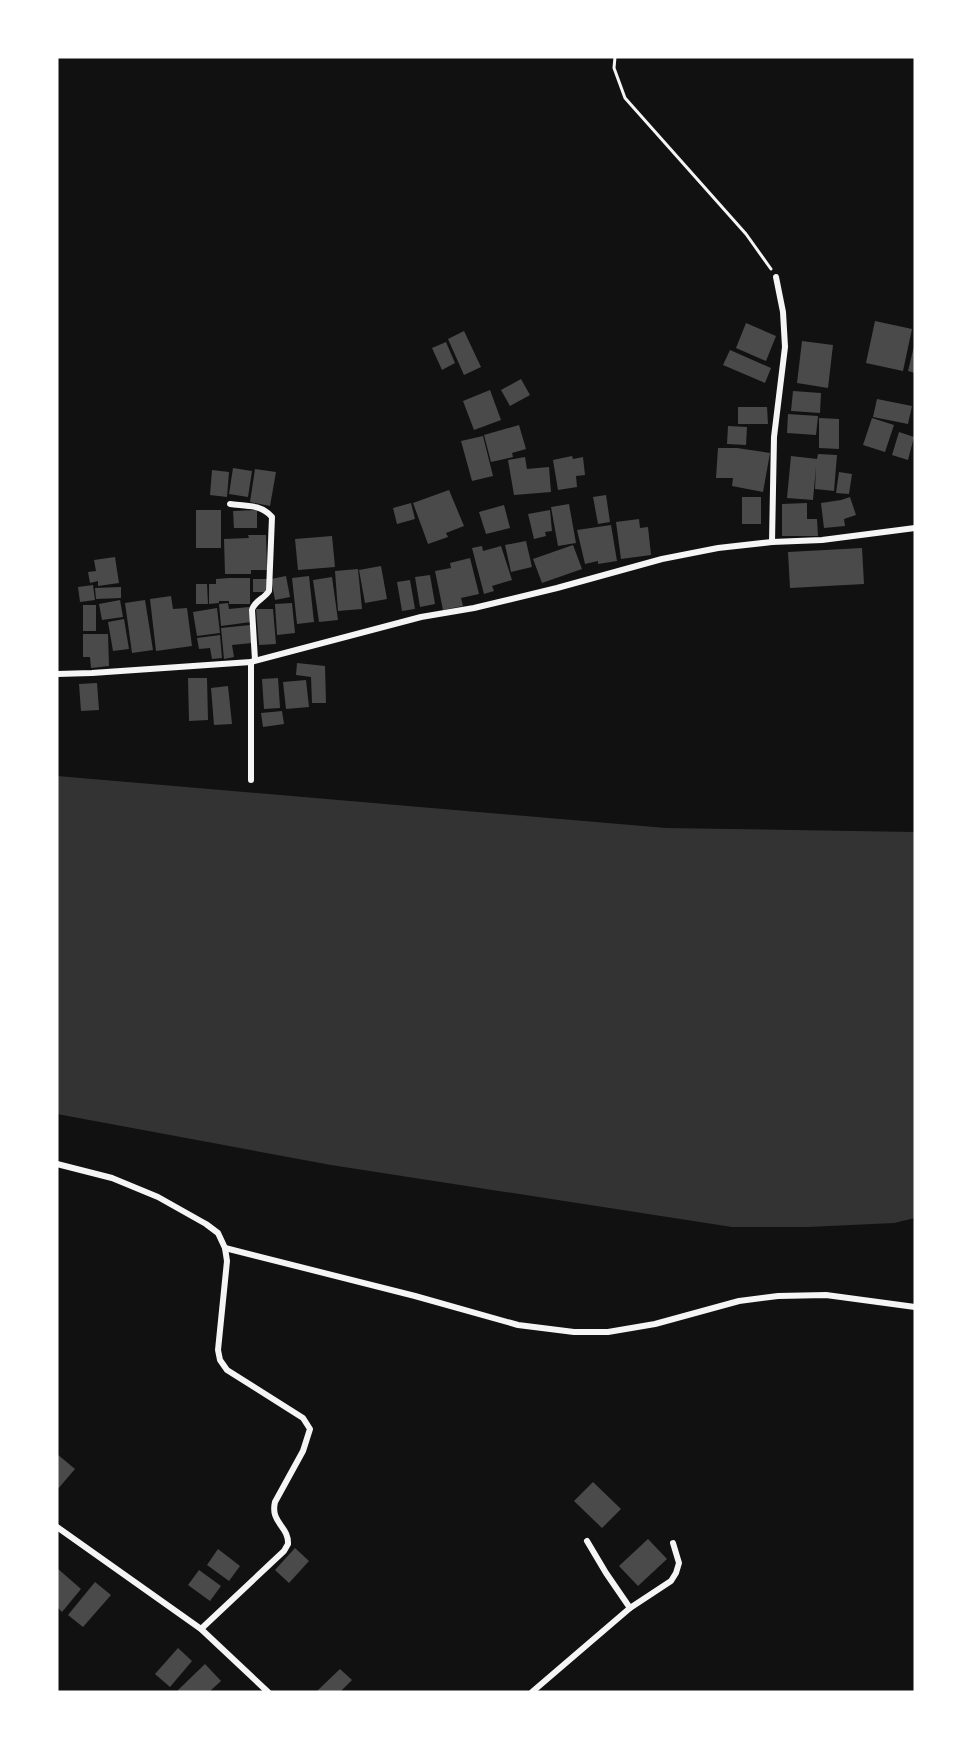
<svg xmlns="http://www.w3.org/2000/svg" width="972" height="1749" viewBox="0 0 972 1749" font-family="'Roboto Condensed',sans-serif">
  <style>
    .water { fill: #333 }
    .building { fill: #4a4a4a }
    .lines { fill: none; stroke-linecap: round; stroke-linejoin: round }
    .path { stroke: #f5f5f5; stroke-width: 3 }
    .minor { stroke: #f5f5f5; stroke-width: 6 }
  </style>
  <rect width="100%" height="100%" fill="#111"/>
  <path class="water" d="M57,776L666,828L915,832V1218L894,1223L808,1227H732L331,1165L57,1114Z"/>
  <g class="building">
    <path d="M875,321L912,329L903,371L866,363Z"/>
    <path d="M746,323L776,336L766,361L736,348Z"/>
    <path d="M464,331L481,367L464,375L448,339Z"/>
    <path d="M802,341L833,345L828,388L797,383Z"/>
    <path d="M446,342L455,363L442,370L432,348Z"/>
    <path d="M914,346H915V373L908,371Z"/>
    <path d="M730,350L771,368L765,383L723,365Z"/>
    <path d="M521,379L530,395L510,406L501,390Z"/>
    <path d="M490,390L501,420L474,430L463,401Z"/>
    <path d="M793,391L821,393L820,413L791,411Z"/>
    <path d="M877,399L912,406L908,424L873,417Z"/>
    <path d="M738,407H767L768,424H738Z"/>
    <path d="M788,414L818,416L816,435L787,433Z"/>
    <path d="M819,418L839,419V449L819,448Z"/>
    <path d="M872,418L894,425L885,452L863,445Z"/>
    <path d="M519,425L526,449L512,453L513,457L491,462L484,435Z"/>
    <path d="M728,426L747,427L746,445L727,444Z"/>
    <path d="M899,432L914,437L908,460L892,455Z"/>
    <path d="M483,436L493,476L472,481L461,441Z"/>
    <path d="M718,448H737L770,453L763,492L732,486L733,478H716Z"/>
    <path d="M818,454L837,455L834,491L815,489L816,467L813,500L787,498L791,456L817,459Z"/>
    <path d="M572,456L573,459L583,457L585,475L576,476L577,487L558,490L553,460Z"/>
    <path d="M525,457L527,469L549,467L551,492L514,495L508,460Z"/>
    <path d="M233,468L252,471L248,497L229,494Z"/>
    <path d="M255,469L276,472L270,506L250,502Z"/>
    <path d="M212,470L229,472L227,497L210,495Z"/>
    <path d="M839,472L852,474L849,494L836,493Z"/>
    <path d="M449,490L464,526L446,533L448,537L428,544L413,503Z"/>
    <path d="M606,495L610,522L598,524L593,497Z"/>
    <rect x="742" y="497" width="19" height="27"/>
    <path d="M850,497L856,515L844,519L845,526L824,528L821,503L841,500Z"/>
    <path d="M411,503L415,519L397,524L393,508Z"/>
    <path d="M807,503V519H817L818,536H782V504Z"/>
    <path d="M569,504L576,543L558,546L551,507Z"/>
    <path d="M504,505L510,528L486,534L479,512Z"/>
    <rect x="196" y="510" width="25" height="38"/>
    <path d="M257,510V528H234L233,511Z"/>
    <path d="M550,510L552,531L545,532L546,536L534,539L528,514Z"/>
    <path d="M639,519L640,528L648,527L651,555L621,559L616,522Z"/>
    <path d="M611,525L617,561L598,564V561L585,564L577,530Z"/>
    <path d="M248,535H266L267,570H251V574H225L224,539L249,538Z"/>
    <path d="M332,536L335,567L298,570L295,539Z"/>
    <path d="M526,541L532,567L511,572L505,545Z"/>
    <path d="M573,545L582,569L542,583L533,559Z"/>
    <path d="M482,546L483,551L501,546L512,580L492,586L494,591L484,594L472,548Z"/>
    <path d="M862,548L864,584L790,588L788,552Z"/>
    <path d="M115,557L119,583L98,586V581L90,583L88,572L96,571L94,560Z"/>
    <path d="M470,558L479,594L461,598L463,606L443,610L435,571L451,568L450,563Z"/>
    <path d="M381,566L387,599L365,603L359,570Z"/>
    <path d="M358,569L362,609L338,611L335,571Z"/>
    <path d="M430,575L435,604L420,607L415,577Z"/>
    <path d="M286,576L290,597L275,600L271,579Z"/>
    <path d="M309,576L314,622L297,624L292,578Z"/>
    <path d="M332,577L338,620L319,622L313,580Z"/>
    <path d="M229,578H250V604H229V601H219V603L209,604V584H216V579Z"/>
    <rect x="253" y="579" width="14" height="13"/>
    <path d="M410,580L415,609L402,611L397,582Z"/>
    <path d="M196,584H207L208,604H196Z"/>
    <path d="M93,585L95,600L80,602L78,587Z"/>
    <path d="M121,587V598L96,599L95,588Z"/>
    <path d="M171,596L173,609L187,608L192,646L156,651L150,599Z"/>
    <path d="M120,600L123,617L102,620L99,604Z"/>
    <path d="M145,600L153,650L132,653L125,603Z"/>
    <path d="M228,603L229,609L249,607L251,622L221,626L219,604Z"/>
    <path d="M292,603L295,633L277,635L275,604Z"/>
    <rect x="83" y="605" width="13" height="26"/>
    <path d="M217,608L220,633L197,636L193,612Z"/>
    <path d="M256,609H273L276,644L259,645Z"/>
    <path d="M124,619L129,649L113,651L108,622Z"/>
    <path d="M250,625L252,643L232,645L234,657L224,659L221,628Z"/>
    <path d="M83,634H108L109,666L91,668L90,657H83Z"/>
    <path d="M220,635L222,658L212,659L210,648L199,649L197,638Z"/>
    <path d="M297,663L325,666L326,703H312L311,677L296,675Z"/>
    <path d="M188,678H207L208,720L189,721Z"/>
    <path d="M278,678L280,708L264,709L262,679Z"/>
    <path d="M306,680L309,707L286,709L283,682Z"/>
    <path d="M97,683L99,710L81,711L79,684Z"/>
    <path d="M228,686L232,724L214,725L211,688Z"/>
    <path d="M282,711L284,724L263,727L261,713Z"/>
    <path d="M57,1454L75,1469L57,1490Z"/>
    <path d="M593,1482L621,1509L602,1528L574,1501Z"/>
    <path d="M648,1539L667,1559L638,1586L619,1566Z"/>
    <path d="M295,1548L309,1561L289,1583L275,1570Z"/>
    <path d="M218,1549L240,1566L229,1581L207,1565Z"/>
    <path d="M57,1568L81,1589L62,1612L57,1607Z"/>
    <path d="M199,1570L221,1586L210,1601L188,1585Z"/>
    <path d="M95,1582L111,1595L83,1627L68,1615Z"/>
    <path d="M178,1648L192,1661L170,1687L155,1674Z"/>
    <path d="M205,1664L221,1681L209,1692H176Z"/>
    <path d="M340,1669L352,1680L340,1692H316Z"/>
  </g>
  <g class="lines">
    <path class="path" d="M615,57L614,68L625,98L746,234L771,269"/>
    <g class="minor">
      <path d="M230,504C245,506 261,504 272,517L269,591C264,599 254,601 252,610L255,660"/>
      <path d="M772,542L774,437L785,347L783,312L776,277"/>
      <path d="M57,674L92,673L251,662L421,617L474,608L557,588L662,559L718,548L772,542L822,540L915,528"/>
      <path d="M251,780V662"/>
      <path d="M57,1164L112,1178L158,1197L206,1224L218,1233L225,1248L227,1261L218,1350L220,1360L227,1370L303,1418L310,1429L303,1451L275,1502C270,1523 289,1526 288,1544L284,1551L201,1629"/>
      <path d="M225,1248L415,1296L518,1325L574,1332H608L655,1324L739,1301L778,1296L826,1295L915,1307"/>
      <path d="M57,1527L201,1629L268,1692"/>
      <path d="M587,1541L606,1573L630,1608"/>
      <path d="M532,1692L630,1608L671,1581L676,1573L679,1563L673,1543"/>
    </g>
  </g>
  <rect width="972" height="1749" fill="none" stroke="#ffffff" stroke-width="117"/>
</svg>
